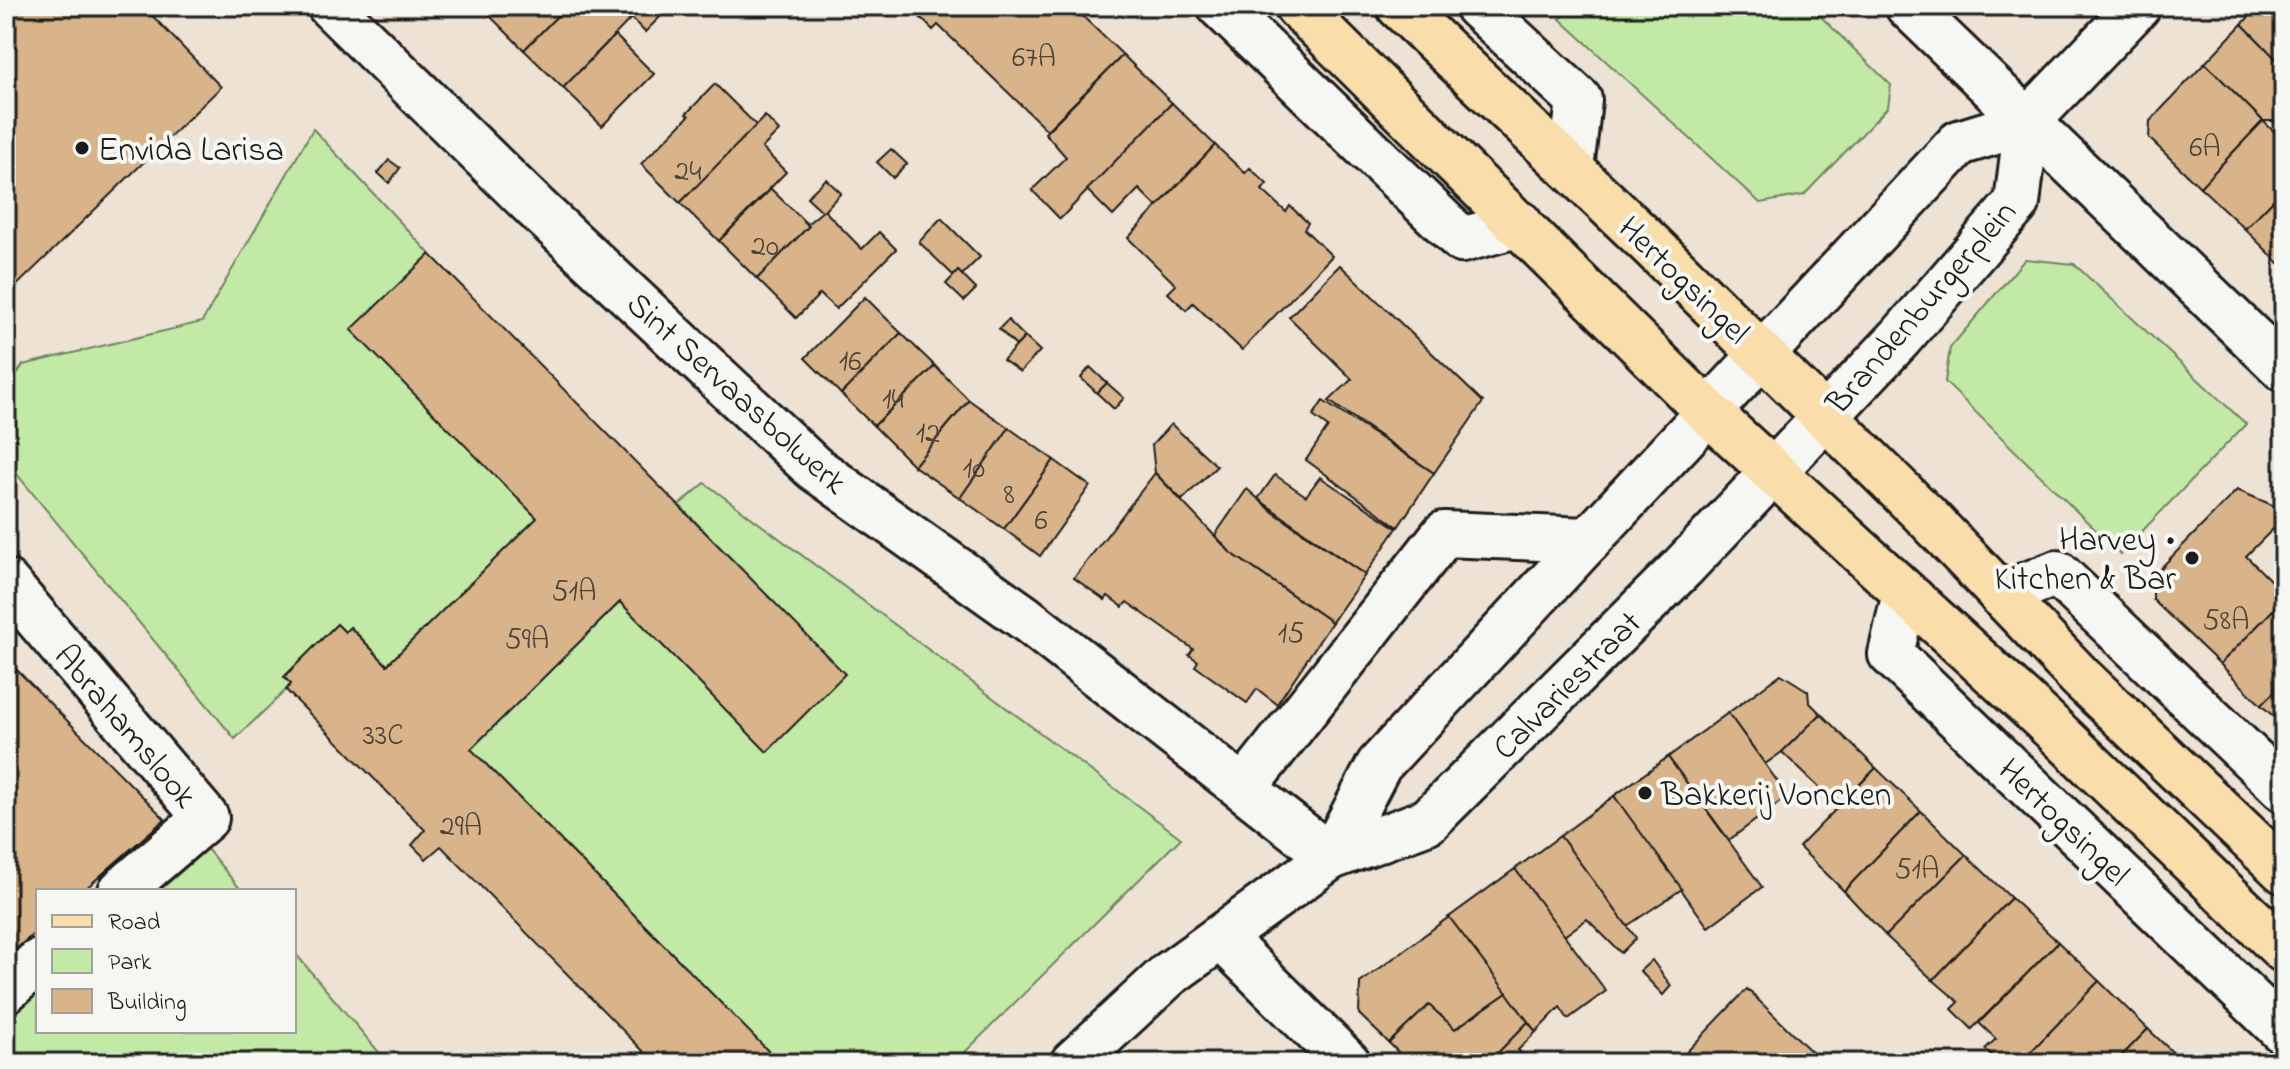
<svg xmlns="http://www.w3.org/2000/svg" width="2290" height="1069" viewBox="0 0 2290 1069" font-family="'Indie Flower',sans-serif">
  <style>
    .green { fill: #c2eaa6; stroke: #6f8361; stroke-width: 2 }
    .building { fill: #d9b48b; stroke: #1c1c1c; stroke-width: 2 }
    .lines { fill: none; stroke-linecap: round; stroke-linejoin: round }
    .minor-casing { stroke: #1c1c1c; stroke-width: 50 }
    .major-casing { stroke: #1c1c1c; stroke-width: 50 }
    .minor { stroke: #f6f6f2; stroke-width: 44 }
    .major { stroke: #f9ddab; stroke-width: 44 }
    .poi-dot { fill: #1c1c1c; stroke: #f6f6f2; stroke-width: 3 }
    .labels { text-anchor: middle; stroke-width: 8; stroke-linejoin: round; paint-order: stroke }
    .number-label { font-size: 30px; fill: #4b4238 }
    .poi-label { font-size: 34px; fill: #1c1c1c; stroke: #f6f6f2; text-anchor: start }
    .street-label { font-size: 34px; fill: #1c1c1c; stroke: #f6f6f2 }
  </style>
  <rect width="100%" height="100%" fill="#ede2d3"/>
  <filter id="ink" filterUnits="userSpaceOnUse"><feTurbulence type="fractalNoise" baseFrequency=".0125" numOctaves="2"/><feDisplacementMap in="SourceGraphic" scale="16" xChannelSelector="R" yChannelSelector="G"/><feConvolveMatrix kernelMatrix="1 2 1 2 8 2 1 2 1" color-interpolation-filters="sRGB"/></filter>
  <g filter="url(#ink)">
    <g class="green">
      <path d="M1573,6H1810L1891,85L1888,107L1804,195L1760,203L1560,19Z"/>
      <path d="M313,129L430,254L352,330L537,518L387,665L351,627L345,632L337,624L284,677L291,684L286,690L235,739L6,461V391L23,365L202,322Z"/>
      <path d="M2025,259L2074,264L2246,424L2120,554L1945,382L1950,348Z"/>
      <path d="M705,483L1181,838L954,1063H780L471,749L620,602L767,751L844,674L679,505Z"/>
      <path d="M207,849L242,891H159Z"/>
      <path d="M294,952L388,1063H6V1004L38,976V1031H294Z"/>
    </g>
    <g class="building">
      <path d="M6,6H143L221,87L6,296Z"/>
      <path d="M496,6H567L524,50L488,14Z"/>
      <path d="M567,6H643L563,88L524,50Z"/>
      <path d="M643,6H655L663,14L645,32L631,18Z"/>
      <path d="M909,6H1072L1123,55L1047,130L938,25L933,30Z"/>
      <path d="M2259,6H2284V67L2242,24Z"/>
      <path d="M2242,24L2284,67V121H2263L2205,63Z"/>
      <path d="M615,35L654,74L602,126L563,88Z"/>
      <path d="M1123,55L1172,103L1060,219L1032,190L1066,157L1045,133Z"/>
      <path d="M2205,63L2263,121L2200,187L2149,138L2150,121Z"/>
      <path d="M715,84L757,126L680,203L641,164L689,116L686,114Z"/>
      <path d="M1172,103L1215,145L1157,207L1139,189L1113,216L1087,190Z"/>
      <path d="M765,116L779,131L762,148L786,172L719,241L680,203Z"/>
      <path d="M2263,121L2284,141V189L2245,229L2200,187Z"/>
      <path d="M1215,145L1245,173L1250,168L1267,184L1262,190L1286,212L1290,206L1308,223L1304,229L1332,256L1242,350L1193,303L1186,310L1168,293L1176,285L1128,238Z"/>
      <path d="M891,149L907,164L893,178L877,162Z"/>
      <path d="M389,160L400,168L389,183L378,173Z"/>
      <path d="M826,179L841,193L823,212L807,197Z"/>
      <path d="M771,189L809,226L757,279L719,241Z"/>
      <path d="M2284,189V268L2245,229Z"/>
      <path d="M824,210L862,249L879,232L896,249L836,309L820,294L796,318L757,279L809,226L807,224Z"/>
      <path d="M941,218L980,257L962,275L958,271L954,276L919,242Z"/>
      <path d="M430,254L845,674L767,752L620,602L471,749L780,1063H655L441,846L426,859L412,845L425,830L286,690L291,684L284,677L337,624L345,632L350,627L387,665L537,518L351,330Z"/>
      <path d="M1340,265L1483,402L1434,473L1329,401L1352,379L1289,317Z"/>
      <path d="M958,271L976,289L964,301L946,284Z"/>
      <path d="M865,297L901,333L841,394L805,358Z"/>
      <path d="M1008,320L1025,337L1016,346L999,329Z"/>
      <path d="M901,333L935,366L874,426L841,394Z"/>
      <path d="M1025,337L1040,351L1020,372L1003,360Z"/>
      <path d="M935,366L969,400L914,466L874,426Z"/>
      <path d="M1090,367L1107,383L1097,393L1081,378Z"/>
      <path d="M1107,383L1124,398L1114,409L1097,393Z"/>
      <path d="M969,400L1009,428L960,498L914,466Z"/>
      <path d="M1323,401L1434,473L1398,527L1306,460L1328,427L1313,416Z"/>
      <path d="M1171,424L1217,466L1182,500L1155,473L1152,445Z"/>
      <path d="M1009,428L1054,460L1004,529L960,498Z"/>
      <path d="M1054,460L1090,486L1040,556L1004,529Z"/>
      <path d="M1155,473L1230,552L1332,622L1277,704L1257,689L1247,703L1195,666L1198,661L1189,655L1193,649L1127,602L1123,607L1108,596L1105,600L1074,578Z"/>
      <path d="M1275,475L1306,496L1320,477L1397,528L1365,575L1258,499Z"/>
      <path d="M1247,489L1273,512L1365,575L1332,622L1230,552L1215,535Z"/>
      <path d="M2237,490L2284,510V518L2246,556L2284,594V599L2220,664L2153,600V576Z"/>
      <path d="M2284,599V682L2261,705L2220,664Z"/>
      <path d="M6,659L165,819L83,891H38V930L6,958Z"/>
      <path d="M1781,674L1808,691L1809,702L1821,714L1782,752L1765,764L1728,713Z"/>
      <path d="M2284,682V726L2261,705Z"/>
      <path d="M1728,713L1788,796L1729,840L1668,757Z"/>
      <path d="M1821,714L1876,768L1838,806L1782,752Z"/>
      <path d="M1668,757L1762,887L1708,927L1614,796Z"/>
      <path d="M1876,768L1921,811L1844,891L1799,847Z"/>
      <path d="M1614,796L1682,889L1627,926L1560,836Z"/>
      <path d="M1921,811L1966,855L1886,936L1844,891Z"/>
      <path d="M1560,836L1636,938L1621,953L1587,919L1564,936L1515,869Z"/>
      <path d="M1966,855L2011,898L1933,980L1886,936Z"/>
      <path d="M1515,869L1606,991L1568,1019L1560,1007L1536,1032L1449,917Z"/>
      <path d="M2011,898L2058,942L1972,1029L1952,1009L1959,1002L1933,980Z"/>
      <path d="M1449,917L1507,993L1455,1029L1429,1005L1389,1043L1359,1014L1360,983Z"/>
      <path d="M2058,942L2099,981L2020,1063H2001L1985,1049L1996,1039L1979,1023Z"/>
      <path d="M1652,960L1671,986L1663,995L1640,971Z"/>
      <path d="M2099,981L2148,1029L2115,1063H2026L2023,1060Z"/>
      <path d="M1747,989L1823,1063H1676Z"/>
      <path d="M1507,993L1528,1022L1488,1063H1409L1389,1043L1429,1005L1455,1029Z"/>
      <path d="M1528,1022L1536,1032L1518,1050L1532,1063H1488Z"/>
      <path d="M2148,1029L2184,1063H2115Z"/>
    </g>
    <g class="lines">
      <defs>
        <g id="minor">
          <path d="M330,6L536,208L814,468L1025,618L1331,857"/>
          <path d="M1220,6L1462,240L1520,224"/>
          <path d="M1477,6L1579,100L1571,168"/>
          <path d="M1908,6L2284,369"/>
          <path d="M6,582L206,818L121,891"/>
          <path d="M1905,593L1891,654L2284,1032"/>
          <path d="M2001,595L2057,573L2284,789"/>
          <path d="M1244,788L1444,534L1589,540"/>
          <path d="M1331,857L1379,765L1959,143L2027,122L2138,6"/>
          <path d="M1221,937L1348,1063"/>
          <path d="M6,990L38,962"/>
          <path d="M1073,1063L1168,975L1331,857L1428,821L1682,568L1900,338L2017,203L2027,122"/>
        </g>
        <g id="major">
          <path d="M1297,6L1708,412L2043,719L2284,950"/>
          <path d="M1399,6L1652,246L1929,519L2081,678L2284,871"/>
        </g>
      </defs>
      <use href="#minor" class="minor-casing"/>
      <use href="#major" class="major-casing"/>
      <use href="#minor" class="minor"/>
      <use href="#major" class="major"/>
    </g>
  </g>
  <g class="poi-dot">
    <circle cx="82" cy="148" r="8"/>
    <circle cx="2192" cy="558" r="8"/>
    <circle cx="1645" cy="793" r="8"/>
  </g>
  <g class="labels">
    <g class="number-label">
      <text x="1034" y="66">67A</text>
      <text x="2205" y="156">6A</text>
      <text x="688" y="180">24</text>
      <text x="765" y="255">20</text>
      <text x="850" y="370">16</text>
      <text x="893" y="408">14</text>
      <text x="928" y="442">12</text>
      <text x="974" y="477">10</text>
      <text x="1009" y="503">8</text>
      <text x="1041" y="529">6</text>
      <text x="574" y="600">51A</text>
      <text x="2226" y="629">58A</text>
      <text x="1291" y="642">15</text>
      <text x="527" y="648">59A</text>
      <text x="383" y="744">33C</text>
      <text x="461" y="835">29A</text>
      <text x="1917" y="878">51A</text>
    </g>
    <g class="poi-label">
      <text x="98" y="160">Envida Larisa</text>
      <text x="2176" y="550" text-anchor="end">Harvey •<tspan x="2176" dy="39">Kitchen &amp; Bar</tspan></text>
      <text x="1661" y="805">Bakkerij Voncken</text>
    </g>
    <g class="street-label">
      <text transform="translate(1685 279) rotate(44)" y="12">Hertogsingel</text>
      <text transform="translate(1920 306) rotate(-49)" y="12">Brandenburgerplein</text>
      <text transform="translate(738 392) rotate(42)" y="12">Sint Servaasbolwerk</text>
      <text transform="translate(1566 684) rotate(-45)" y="12">Calvariestraat</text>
      <text transform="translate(127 725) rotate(50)" y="12">Abrahamslook</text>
      <text transform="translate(2065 821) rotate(44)" y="12">Hertogsingel</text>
    </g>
  </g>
  <rect width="2290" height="1069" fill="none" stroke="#f6f6f2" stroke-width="32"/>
  <rect x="16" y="16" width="2258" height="1037" fill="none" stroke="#1c1c1c" stroke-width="3" filter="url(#ink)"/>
  <rect x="36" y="889" width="260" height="144" fill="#f6f6f2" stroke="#9f9f9c" stroke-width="2"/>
  <rect x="52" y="915" width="40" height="12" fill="#f9ddab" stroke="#9f9f9c" stroke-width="2"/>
  <text x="108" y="929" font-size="24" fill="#1c1c1c">Road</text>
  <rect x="52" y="949" width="40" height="24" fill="#c2eaa6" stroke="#9f9f9c" stroke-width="2"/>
  <text x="108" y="969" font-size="24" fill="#1c1c1c">Park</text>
  <rect x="52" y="989" width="40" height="24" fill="#d9b48b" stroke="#9f9f9c" stroke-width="2"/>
  <text x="108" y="1009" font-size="24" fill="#1c1c1c">Building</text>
</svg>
